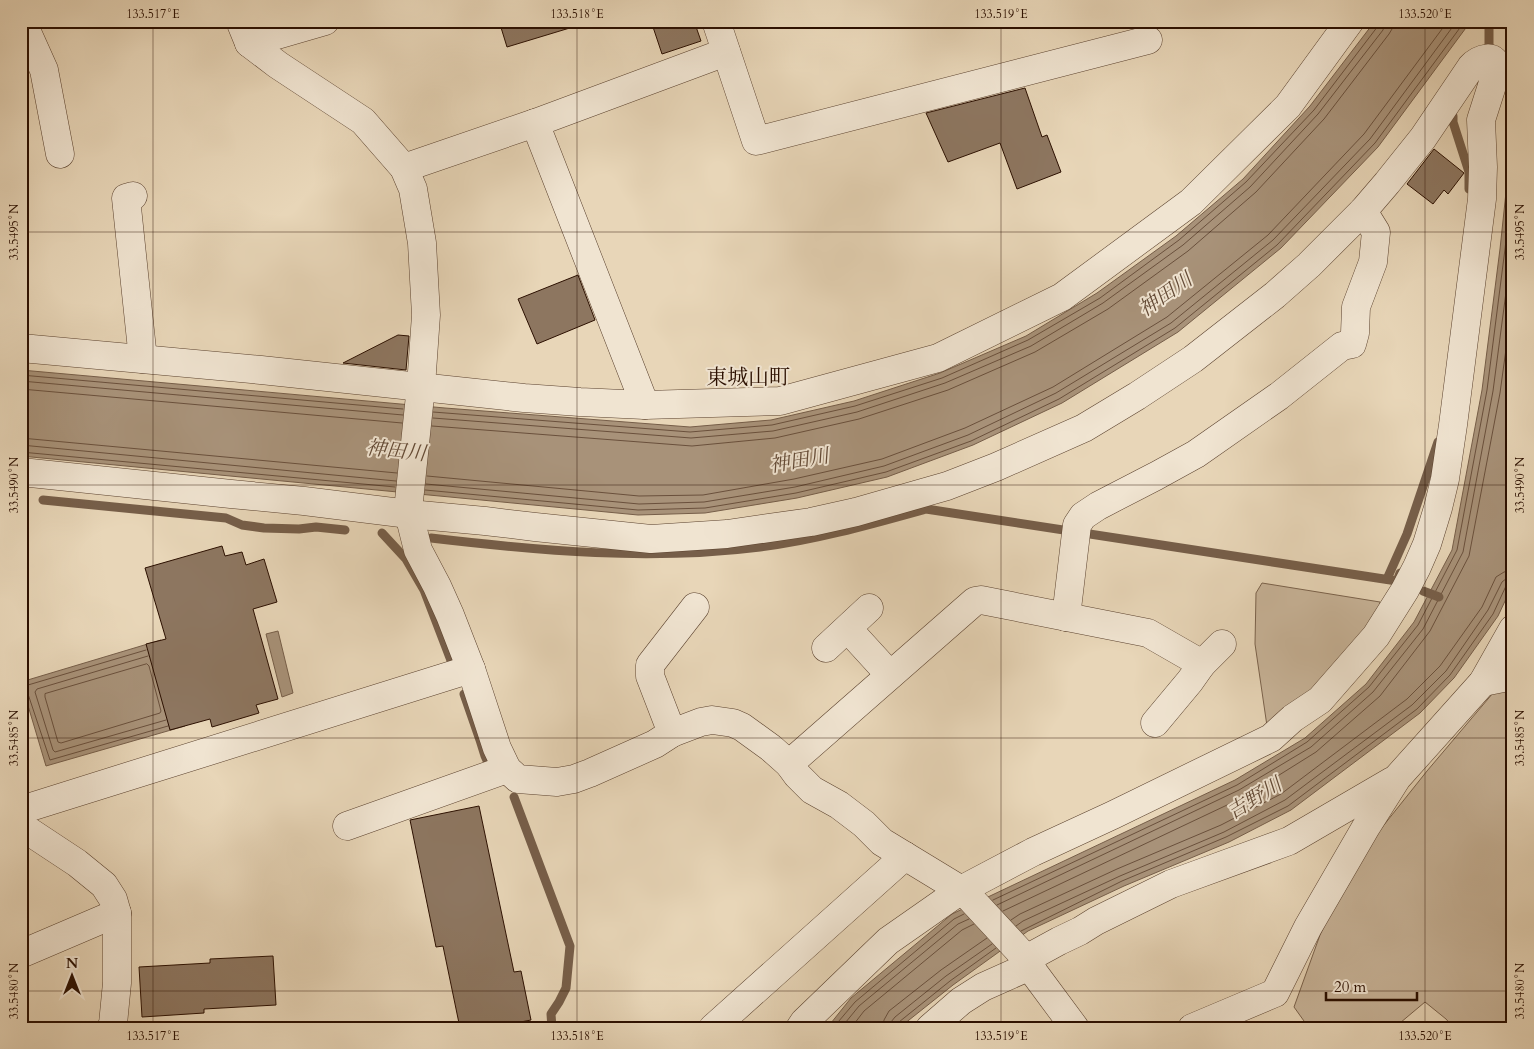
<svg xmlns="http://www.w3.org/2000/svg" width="1534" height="1049" viewBox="0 0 1534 1049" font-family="Cardo,'Noto Serif JP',serif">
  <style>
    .green { fill: #c8b499; stroke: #7a624c }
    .water { fill: #a89279; stroke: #765e49 }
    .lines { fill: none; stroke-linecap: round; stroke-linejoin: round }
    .shore { stroke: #6a503c; stroke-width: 1 }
    .stream { stroke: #765e49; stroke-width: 9 }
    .building { fill: #8d7660; stroke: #2b0f00 }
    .minor-casing { stroke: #5a412e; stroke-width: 29 }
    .minor { stroke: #f0e4d1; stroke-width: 28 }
    .ticks { fill: none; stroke: #2b0f00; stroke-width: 1; stroke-opacity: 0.45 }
    .labels { text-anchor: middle; stroke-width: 4; stroke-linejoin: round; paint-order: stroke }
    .water-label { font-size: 20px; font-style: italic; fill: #634a36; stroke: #f0e4d1 }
    .quarter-label { font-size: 21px; fill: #2b0f00; stroke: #f0e4d1 }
    .neatline { fill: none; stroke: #2b0f00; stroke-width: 2 }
    .ticks-label { font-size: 12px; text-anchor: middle; fill: #2b0f00 }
  </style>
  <rect width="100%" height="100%" fill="#e8d6b8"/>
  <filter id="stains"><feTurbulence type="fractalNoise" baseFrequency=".004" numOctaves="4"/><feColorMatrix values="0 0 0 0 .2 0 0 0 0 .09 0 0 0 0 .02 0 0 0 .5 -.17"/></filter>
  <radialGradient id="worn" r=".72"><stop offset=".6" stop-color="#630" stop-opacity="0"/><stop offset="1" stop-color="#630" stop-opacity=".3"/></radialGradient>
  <g class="green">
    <path d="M1262,583L1380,602L1379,623L1311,692L1267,726L1255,644L1256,593Z"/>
    <path d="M1513,685V1028H1454L1446,1019L1425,1002L1394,1028H1309L1294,1007L1320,935L1356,860L1427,771L1499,686Z"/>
  </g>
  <g class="water">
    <path d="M1375,21H1471L1378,147L1281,248L1178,332L1062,403L973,445L887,477L797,498L705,513L638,515L21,456V370L445,408L690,427L771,420L854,401L940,373L1026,336L1097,293L1176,236L1243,179L1310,106Z"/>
    <path d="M1513,126V584L1498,616L1454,678L1420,713L1291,810L1229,842L1124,886L1028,931L953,985L899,1028H827L851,998L952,914L1235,780L1305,738L1366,684L1414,622L1452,550L1482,390L1500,249Z"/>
    <path d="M278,631L293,693L282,697L266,634Z"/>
    <path d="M161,640L185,726L46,766L21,682Z"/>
  </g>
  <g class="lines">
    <g class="shore">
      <path d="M21,375L403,409"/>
      <path d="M21,381L403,415"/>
      <path d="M21,389L402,423"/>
      <path d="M433,412L690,432L772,425L855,406L942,378L1028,340L1100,298L1179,240L1246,182L1314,110L1378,26L1379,21"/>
      <path d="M433,418L691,438L773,431L857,412L945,383L1031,346L1103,303L1183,245L1250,187L1318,114L1383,30L1385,21"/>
      <path d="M432,426L692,446L775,438L859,419L948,390L1035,352L1108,309L1188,251L1256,192L1324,119L1389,34L1392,29L1393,21"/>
      <path d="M21,438L397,473"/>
      <path d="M21,445L396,481"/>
      <path d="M21,452L395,487"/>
      <path d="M427,476L639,496L703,495L794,479L882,459L965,428L1053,387L1167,317L1268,235L1364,134L1448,21"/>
      <path d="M426,484L639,504L704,502L795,487L884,466L968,435L1056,393L1171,323L1273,240L1370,139L1457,21"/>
      <path d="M425,490L638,510L705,508L796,493L886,472L971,441L1059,399L1175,328L1277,245L1375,143L1465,21"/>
      <path d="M146,650L28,685L26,688L50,760L168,726"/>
      <path d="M148,656L37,689L35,692L53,750L55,752L166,720"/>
      <path d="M147,664L149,666L161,711L160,713L61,743L58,742L45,697V694Z"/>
      <path d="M993,900L1237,785L1307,742L1369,687L1418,625L1457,550L1487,390L1505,249L1513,176"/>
      <path d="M997,905L1239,790L1311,747L1373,692L1423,629L1463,552L1493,391L1513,239"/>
      <path d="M1003,911L1244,797L1316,752L1380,696L1430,631L1469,556L1500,393L1513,298"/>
      <path d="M1011,920L1020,914L1117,869L1221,825L1281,794L1407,699L1440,666L1482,607L1496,577L1504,572L1513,570"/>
      <path d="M1016,926L1023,921L1120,876L1224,832L1285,800L1412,705L1446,671L1488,610L1502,582L1507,578L1513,577"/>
      <path d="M1021,931L1122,881L1226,837L1288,806L1417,709L1450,675L1493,614L1506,586L1509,584H1513"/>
      <path d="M833,1028L855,1002L954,919L964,914"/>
      <path d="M841,1028L859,1006L958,924L969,919"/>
      <path d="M851,1028L864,1011L962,930L974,924"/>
      <path d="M883,1028L884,1020L889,1011L941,970L987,938"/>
      <path d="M890,1028L891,1022L895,1017L946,976L992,944"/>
      <path d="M897,1028L899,1022L950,981L996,948"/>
    </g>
    <g class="stream">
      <path d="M1489,21V47"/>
      <path d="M1453,116V122L1469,172V189"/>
      <path d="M43,500L226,518L242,525L264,528L299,529L316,527L345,530"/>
      <path d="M382,533L406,559L424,590L455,671"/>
      <path d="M431,538C542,551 649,561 760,547C816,540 872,524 926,509L1397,581L1400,573"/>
      <path d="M1387,579L1407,534L1438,442"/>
      <path d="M1423,591L1439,597"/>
      <path d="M464,694L480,740L485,756L490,767"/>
      <path d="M514,797L570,946L566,988L559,1002L551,1014L552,1028"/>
    </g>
  </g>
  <g class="building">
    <path d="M499,21H572L573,27L507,47Z"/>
    <path d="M651,21H694L701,41L662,54Z"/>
    <path d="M1025,88L1042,137L1047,135L1061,172L1017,189L1000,143L948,162L926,113Z"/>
    <path d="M1434,149L1464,173L1448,194L1444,190L1433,204L1407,184Z"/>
    <path d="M578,275L595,320L537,344L518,299Z"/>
    <path d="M398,335L409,336L406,370L343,363Z"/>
    <path d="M222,546L225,556L242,552L246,565L264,559L277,602L253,609L278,699L256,705L259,713L212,727L210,719L170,730L146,644L166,639L145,568Z"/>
    <path d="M479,806L514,972L521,971L531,1020L489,1028H460L443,946L436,947L410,820Z"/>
    <path d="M273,956L276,1005L204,1009V1013L142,1017L139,967L210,963V959Z"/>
  </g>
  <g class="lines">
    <defs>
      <g id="minor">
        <path d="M22,21L44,70L60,154"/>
        <path d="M240,21L249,43L278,65L363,121L404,168L413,189L422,243L426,315L421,386L409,501V514L418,550L437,586L450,615L471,669L497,748L507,769L518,779L557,782L574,779L590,773L655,744L672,733L701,722L712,720L733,723L742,727L771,748L789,764L797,775L812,790L839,805L864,824L882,842L961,890L970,898L1020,952L1035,974L1075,1028"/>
        <path d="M716,21L756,141L1148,40"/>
        <path d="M249,43L325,21"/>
        <path d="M535,123L645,405"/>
        <path d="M404,168L535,123L726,52"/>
        <path d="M133,196L126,198L143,359"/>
        <path d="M21,348L261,370L524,398L580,402L645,405L780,401L938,358L1062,297L1191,202L1288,106L1350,21"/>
        <path d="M21,472L231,494L304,501L409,514L485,521L535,527L651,539L727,534L811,522L856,512L947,486L996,467L1084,428L1137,396L1193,359L1275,295L1309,265L1363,211L1387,183L1423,138L1471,67C1479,58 1497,52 1497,70L1481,120L1483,167L1482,199L1453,425L1445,479L1438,508L1427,544L1417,567L1405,590L1376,636L1320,700L1293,718L1271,738L1113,815L1033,852L961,890L888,941L804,1022L800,1028"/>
        <path d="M1066,617L1077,525L1083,516L1098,506L1156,476L1196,454L1279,396L1342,346L1352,344L1355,333L1356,307L1373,262L1376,232L1363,211"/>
        <path d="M848,629L890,675"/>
        <path d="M826,648L869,608"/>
        <path d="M1483,682L1513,676"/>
        <path d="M1155,723L1190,681L1202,664L1222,644"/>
        <path d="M672,733L650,676V665L695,607"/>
        <path d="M789,764L975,601L981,600L1148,633L1202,664"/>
        <path d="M21,810L471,669"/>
        <path d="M21,826L77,863L104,885L113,899L117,913V983L113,1024L111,1028"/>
        <path d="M347,826L507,769"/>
        <path d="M21,954L117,913"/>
        <path d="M1026,959L1059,941L1080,931L1096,921L1171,884L1289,841L1392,781"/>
        <path d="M713,1028L905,856"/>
        <path d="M930,1028L961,1001L983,987L1030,966"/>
        <path d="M1192,1028L1275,993L1308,927L1366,827L1397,778L1483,682L1513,629"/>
      </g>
    </defs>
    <use href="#minor" class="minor-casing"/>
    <use href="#minor" class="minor"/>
  </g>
  <path class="ticks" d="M153,21V1028M577,21V1028M1001,21V1028M1425,21V1028M21,232H1513M21,485H1513M21,738H1513M21,991H1513"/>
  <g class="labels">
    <g class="water-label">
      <text transform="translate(1165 294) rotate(-35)" y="7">神田川</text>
      <text transform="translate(396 450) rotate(6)" y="7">神田川</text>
      <text transform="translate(799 460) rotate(-10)" y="7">神田川</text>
      <text transform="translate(1254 798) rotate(-32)" y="7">吉野川</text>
    </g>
    <g class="quarter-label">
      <text x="748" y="384">東城山町</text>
    </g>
  </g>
  <rect width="1534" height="1049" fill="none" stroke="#e8d6b8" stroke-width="55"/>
  <g transform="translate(72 976)" stroke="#f0e4d1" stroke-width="4" paint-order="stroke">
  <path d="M0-4L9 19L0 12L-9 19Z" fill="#2b0f00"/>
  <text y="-8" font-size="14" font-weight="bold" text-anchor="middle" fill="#2b0f00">N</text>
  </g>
  <path d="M1326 992v8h91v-8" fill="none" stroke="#2b0f00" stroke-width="2.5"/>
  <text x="1334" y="992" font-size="15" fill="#2b0f00" stroke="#f0e4d1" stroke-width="4" paint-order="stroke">20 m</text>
  <rect x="28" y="28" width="1478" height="994" class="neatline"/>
  <g class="ticks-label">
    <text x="153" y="18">133.517°E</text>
    <text x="577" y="18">133.518°E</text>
    <text x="1001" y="18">133.519°E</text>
    <text x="1425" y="18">133.520°E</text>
    <text transform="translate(14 232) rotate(-90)" y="4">33.5495°N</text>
    <text transform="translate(1520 232) rotate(-90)" y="4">33.5495°N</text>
    <text transform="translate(14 485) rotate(-90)" y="4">33.5490°N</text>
    <text transform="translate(1520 485) rotate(-90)" y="4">33.5490°N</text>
    <text transform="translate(14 738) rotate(-90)" y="4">33.5485°N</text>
    <text transform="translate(1520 738) rotate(-90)" y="4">33.5485°N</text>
    <text transform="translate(14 991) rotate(-90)" y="4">33.5480°N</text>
    <text transform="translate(1520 991) rotate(-90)" y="4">33.5480°N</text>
    <text x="153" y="1040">133.517°E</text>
    <text x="577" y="1040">133.518°E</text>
    <text x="1001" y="1040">133.519°E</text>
    <text x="1425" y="1040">133.520°E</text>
  </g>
  <rect width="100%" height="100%" filter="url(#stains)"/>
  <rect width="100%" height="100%" fill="url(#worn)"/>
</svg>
